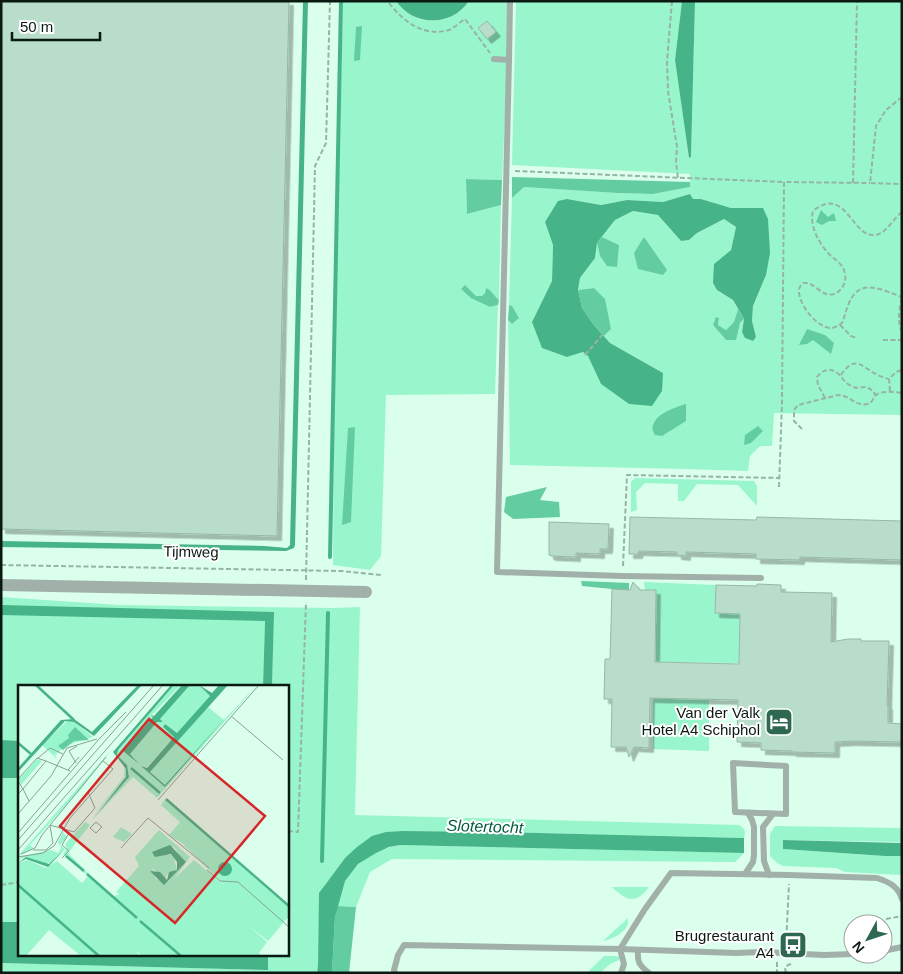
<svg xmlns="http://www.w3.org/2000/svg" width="903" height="974" viewBox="0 0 903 974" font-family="Arial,sans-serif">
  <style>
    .green { fill: #99f6cc; fill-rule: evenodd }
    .forest { fill: #63cda1 }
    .water { fill: #47b389 }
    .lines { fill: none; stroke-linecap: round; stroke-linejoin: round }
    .stream { stroke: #47b389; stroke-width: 4 }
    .building { fill: #b9ddcb; stroke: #95b8a7; filter: url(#shadow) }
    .path { stroke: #96b4a5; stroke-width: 2; stroke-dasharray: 5 2.5; stroke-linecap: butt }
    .service { stroke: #a1b1a9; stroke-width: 6 }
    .minor { stroke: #a1b1a9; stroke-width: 12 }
    .labels { text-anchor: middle; stroke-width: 4; stroke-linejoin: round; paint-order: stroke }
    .street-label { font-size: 15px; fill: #0b1913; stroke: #fff }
    .poi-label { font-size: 15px; fill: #0b1913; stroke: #fff; text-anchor: end }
    .water-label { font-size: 16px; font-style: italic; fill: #025c40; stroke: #fff }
    .inset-river { fill: none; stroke: #47b389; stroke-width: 2.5 }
    .inset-road { fill: none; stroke: #87a395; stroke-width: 1 }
    .view { fill: #d62828; fill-opacity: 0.15; stroke: #d62828; stroke-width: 2.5 }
    .inset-edge { fill: none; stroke: #0b1913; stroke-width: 2.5 }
  </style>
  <defs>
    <filter id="shadow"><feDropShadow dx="4.5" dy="4.5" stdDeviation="0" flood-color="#0004"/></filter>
  </defs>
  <rect width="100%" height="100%" fill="#daffec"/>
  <g class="green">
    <path d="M343,1H396C415,28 450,27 469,1H510L502,180L466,179L467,214L501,205L499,300C495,297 491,289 486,288L485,293L482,296H475L461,289L490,307L498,305L495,394L386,395L381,556L370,570L333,565L334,394Z"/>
    <path d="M516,1H682L675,60L689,158L691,157L695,1H902V415L774,413L772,446H760L750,456L748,471L685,469L510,465L508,320L512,324V306L509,305L512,198L524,187L617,193L653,194L690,187V174L512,165ZM690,194L693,199H701L731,208H763L766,275L753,306L752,321L756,337L753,341L745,338L742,332L744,319L726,340L713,325L719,318L718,325L726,330L734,322L738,309L733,300L717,290L714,264L731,250L736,227L724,219L697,233L689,240L681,241L658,215L633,211L615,220L602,237L619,245L600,256L597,243L595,258L580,278L578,290L594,288L611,329L604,336L610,343L663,373L629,404L601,384L588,355L583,352L567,357L532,322L552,281L553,245L545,222L567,199L601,205L627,200L663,202Z"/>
    <path d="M635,478L754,481L757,486V506L738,485L697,484L684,501H678V484L645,483L636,492L637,510L631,512V482Z"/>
    <path d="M644,582L716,585L715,613L740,614L739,663L656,662V591L645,590Z"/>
    <path d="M1,597L119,605L334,608L360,607L355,815L739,825C745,829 746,831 744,838L502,832L403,831L345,858L325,885L320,893L318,965L317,973H1V963L267,970L268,955H288V686H272L273,612L265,621L263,686H19V742L1,741Z"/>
    <path d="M653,698L709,700V751L653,749Z"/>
    <rect x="1" y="778" width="18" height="144"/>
    <path d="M775,826L902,828V842L783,840V849L885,856H902V875L845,872L836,868L783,866L777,863L770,856V834Z"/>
    <path d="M400,845L744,853L735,862L392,859L370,872L356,907L337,906C339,899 342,885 345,880C356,861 380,848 400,845Z"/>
    <path d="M612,887H649C635,905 627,901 612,887Z"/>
    <path d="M628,918C628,921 628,924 627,926C622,935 611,939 603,941Z"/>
    <path d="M604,956H615L620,957L619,960L610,964L600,973H587Z"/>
  </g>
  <g class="forest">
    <path d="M362,26L360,60L354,61L356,27Z"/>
    <path d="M512,177L690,182V187L653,194L617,193L524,187L512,198Z"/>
    <path d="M466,179L502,180L501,205L467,214Z"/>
    <path d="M821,210L828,217L834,213L836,221H829L822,225L816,222Z"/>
    <path d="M602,237L619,245L617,267L607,266L600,256L597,243Z"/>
    <path d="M644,237L667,270L663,275L638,269L634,253Z"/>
    <path d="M465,285L476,296H482L485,293L486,288C491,289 494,296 499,300L498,305L490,307L471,298L461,289Z"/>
    <path d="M594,288L605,299L611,329L604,336L593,324L582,308L578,290Z"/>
    <path d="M509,305L512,306L519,318L512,324L508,320Z"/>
    <path d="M738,309L744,319L740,323L736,340H726L713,325L716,317L719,318L718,325L726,330L734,322Z"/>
    <path d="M807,329L825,335L834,343L831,354L813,340L807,344L799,345Z"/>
    <path d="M686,404V421L662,436L655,435C653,431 651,427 654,423C658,413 676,407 686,404Z"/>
    <path d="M758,426L763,431L751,443L744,445L745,435Z"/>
    <path d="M355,427L351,522L342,525L348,428Z"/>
    <path d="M547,487L540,500L559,502L560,517L513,519L504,512L506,497Z"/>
    <path d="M581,581L629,583V590L612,589L582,586Z"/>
    <path d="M337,906L356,907L349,973H332L335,917Z"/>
  </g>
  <g class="water">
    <path d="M303,1H308L295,545L294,548L286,551L1,547V541L264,546L287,548L290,545Z"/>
    <path d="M396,1H469C451,27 414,27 396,1Z"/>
    <path d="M682,1H695L691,157L689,158L675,60Z"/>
    <path d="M690,194L693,199H701L731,208H763L768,219L770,253L766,275L753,306L752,321L756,337L753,341L745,338L742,332L744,319L733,300L717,290L713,283L714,264L731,250L736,227L724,219L697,233L689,240L681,241L658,215L633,211L615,220L597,243L595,258L580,278L578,290L582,308L593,324L610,343L663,373L662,391L652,406L629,404L601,384L588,356L583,352L567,357L542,348L532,322L552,281L553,245L545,222L558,201L567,199L601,205L627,200L663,202Z"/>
    <path d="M1,605L274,612L272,686H263L265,621L1,615Z"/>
    <path d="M1,740L19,741V778H1Z"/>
    <path d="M403,831L502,832L744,838V853L400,845L389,847L376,853L358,864L345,881L335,917L332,973H317L318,965L319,893L325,885L345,858L357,847L372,836L386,832Z"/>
    <path d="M783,840L902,843V856H885L783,849Z"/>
    <path d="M1,922H19V955H268V970L1,963Z"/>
  </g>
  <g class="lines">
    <g class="stream">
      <path d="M330,557L341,1"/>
      <path d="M322,861L328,613"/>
    </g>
  </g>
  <g class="building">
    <path d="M1,1H289L277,536L1,529Z"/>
    <path d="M487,21L496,32L487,39L478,28Z"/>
    <path d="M630,517L756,520L757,517L902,521V560L800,557V560L756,559V554L686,552V556L677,555V552L639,551L638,554H629Z"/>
    <path d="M549,522L609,524L608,549H600V554L576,553V557L551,556V555H549Z"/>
    <path d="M633,582L640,590H656L655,662L739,664L740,614L715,613L716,585L757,586V584L781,585V592L832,593L831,642L848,639H861V641H889L887,705H888V723L902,724V742L851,741L835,742V753L792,752V751L761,750V743L737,742L738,700L650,698L649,748L634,747L629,757L626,747H611L612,699H604L605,659H610L612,589L630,590Z"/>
  </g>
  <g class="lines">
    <g class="path">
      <path d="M672,1L667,61L668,91L677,147L676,162L678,178"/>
      <path d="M389,3C404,22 423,37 449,30C454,28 460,22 465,19L490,53"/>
      <path d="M902,97L886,110L876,126L870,183L902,184"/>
      <path d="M515,171L784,182"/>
      <path d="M853,183L857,1"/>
      <path d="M902,212C894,218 888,230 879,234C852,244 848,183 813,211C809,226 819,243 829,254C834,259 840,262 843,268C848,277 845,290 834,294C821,298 815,281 803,283C801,285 799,287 799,290C798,304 817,328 831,328C835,328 839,325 842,323C845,316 846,310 849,303C860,277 882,290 902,297"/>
      <path d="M902,298C899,311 897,320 902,332"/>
      <path d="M840,325L851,336L856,338"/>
      <path d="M883,340H902"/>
      <path d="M585,355L604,333"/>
      <path d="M841,375C843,372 846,368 849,366C858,359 866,369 874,373C879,376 884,378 889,379"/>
      <path d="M890,391L889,379L896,372L902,370"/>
      <path d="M825,398L818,385L817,377C820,373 823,371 827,370C840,369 841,381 851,386C862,392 864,380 876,395"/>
      <path d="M802,429L794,421V410L798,405L838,395C850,395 856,407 867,404C873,403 872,399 875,396C880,390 895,392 902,393"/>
      <path d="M779,487L782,402L784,182L870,183"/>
      <path d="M1,565L342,571L381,575"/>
      <path d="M623,566L627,475L780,478"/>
      <path d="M306,580L315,166L326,143L330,1"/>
      <path d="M288,831L298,832L306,602"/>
      <path d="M1,885L19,882"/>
      <path d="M886,919L902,916"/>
      <path d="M786,945L789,884"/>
      <path d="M777,962V973"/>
      <path d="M786,973L785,968L788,965L791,964V962"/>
    </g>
    <g class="service">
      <path d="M494,59L509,60L497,572L622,576L761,578"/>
      <path d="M509,60L510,1"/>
      <path d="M733,763L786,766V814L735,812Z"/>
      <path d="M745,874L753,862L754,855V827L752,820L748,813"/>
      <path d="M769,875L764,861L763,827L773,814"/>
      <path d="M638,950C637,962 639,965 649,973"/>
      <path d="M883,951L902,947"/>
      <path d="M395,973L394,970L398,955L404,945L620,949L736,953L763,952L824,955L853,954"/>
      <path d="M621,973L624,964L620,949L645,909L671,873L789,875L877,878C889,882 898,886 902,899"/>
    </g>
    <path class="minor" d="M1,585L366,592"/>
  </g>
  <defs>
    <symbol id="hotel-square" viewBox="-11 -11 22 22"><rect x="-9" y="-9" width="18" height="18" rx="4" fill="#2f6850" stroke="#fff"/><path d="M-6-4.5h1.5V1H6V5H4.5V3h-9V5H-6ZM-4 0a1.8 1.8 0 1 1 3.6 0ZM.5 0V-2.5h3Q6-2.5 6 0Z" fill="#fff"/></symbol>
    <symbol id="bus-square" viewBox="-11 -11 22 22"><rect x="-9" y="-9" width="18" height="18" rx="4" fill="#2f6850" stroke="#fff"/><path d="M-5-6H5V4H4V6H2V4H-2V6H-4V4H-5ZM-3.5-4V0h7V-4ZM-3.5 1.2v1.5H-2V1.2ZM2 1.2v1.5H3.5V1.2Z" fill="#fff"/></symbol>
  </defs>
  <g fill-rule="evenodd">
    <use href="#hotel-square" x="763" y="706" width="32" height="32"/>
    <use href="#bus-square" x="777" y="929" width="32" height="32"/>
  </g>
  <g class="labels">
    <g class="street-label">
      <text transform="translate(191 552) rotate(1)" y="5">Tijmweg</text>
    </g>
    <g class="poi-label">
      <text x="760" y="718">Van der Valk<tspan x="760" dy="17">Hotel A4 Schiphol</tspan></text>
      <text x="774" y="941">Brugrestaurant<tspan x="774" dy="17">A4</tspan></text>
    </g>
    <g class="water-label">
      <text transform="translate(485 826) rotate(2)" y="6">Slotertocht</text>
    </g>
  </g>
  <g transform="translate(18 685)">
    <rect width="271" height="271" fill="#daffec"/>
    <path d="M156,0H163L134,30L136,32L105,66L121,79L111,69L139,37H145L142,34L172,0H181L192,11L159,49L147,39L145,42L156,52L128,83L123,81L147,100L132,87L190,22L206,35L239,0L139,113L115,92L74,135L111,92L109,80L99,70L100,65ZM49,36L56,37L75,52L49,60L37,70L39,74L24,60ZM94,64L64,103L12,160L15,163L0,171ZM19,74L24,76L3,100L1,94ZM106,81L109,87L107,94L72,134L106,92ZM147,114L271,223V231L250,256L231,241L249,257L241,268L244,271H124L117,265L122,271H63L31,245L8,271H0V178L10,175L28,183L39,176L64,198L70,191L45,169L49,163L47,159L67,137L72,140L50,168L94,212L102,209L98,207L121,181L117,172L141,145L172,172L156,194L176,175L207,201L164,158L151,150L162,137L143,120ZM156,162L167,178L149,197L138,194L134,183L147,195L150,188L159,185L155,170H147L142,164ZM103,142L114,149L106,157L95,152ZM45,147L49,152L42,160L47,164L32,178L24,179L8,172L0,175L5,171L33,165L40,168L43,163L40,157Z" fill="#99f6cc" fill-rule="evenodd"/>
    <path d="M57,42L71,55L56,56L45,65L40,61L51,53L50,50Z" fill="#63cda1"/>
    <path d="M120,0H124L76,51L56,37L47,36L0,87V83L43,35L56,34L74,47ZM153,0H156L100,65L99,70L109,80L111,92L74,135L108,92V84L95,67ZM164,0H172L142,34L145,37H139L112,69L121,79L105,66L135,32L133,30L136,31ZM181,0L194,8L201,0H210L132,87L147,100L209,31L147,102L123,81L129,83L156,52L145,42L147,39L159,48L192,11ZM152,160L168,177L146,200L132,186L142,187L149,195L151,187L159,185V177L153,169L137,172L134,167ZM46,165L30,182L8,174L0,178L8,172L31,179ZM200 184a7 7 0 1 1 14 0a7 7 0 1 1-14 0Z" fill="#47b389"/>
    <path class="inset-river" d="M18,0L56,35M0,58L13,69M113,83L142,108M148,114L272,222M48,171L66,186M69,189L119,233M0,200L81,271M122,236L163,271"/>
    <path class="inset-road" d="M213,31L265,75M82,53L108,27M20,73L32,63L45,69M58,78L51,66L59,61M50,85L61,72M0,94L19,73L28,76M0,96L5,104L0,109M140,115L241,0M11,116L5,104L28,76L52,86M0,129L33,91L49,63L79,54M78,137L84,142L78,148L72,143ZM32,140L56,147L77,123L70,107M0,148L82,53M0,155L136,0M103,163L130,133L191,183M0,165L145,0M15,165H28L35,158L32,141M3,169L17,163L24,150L88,72M0,172L25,168L36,161L52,133L95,84L85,76M44,173L51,166L44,160L51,148M189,185L202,196L220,197L272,243"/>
    <path class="view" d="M131,34L247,131L157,238L42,141Z"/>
    <rect width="271" height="271" class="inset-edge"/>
  </g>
  <rect width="903" height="974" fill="none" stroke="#0b1913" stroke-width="5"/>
  <g transform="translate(868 939) rotate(230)"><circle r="24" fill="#ffffff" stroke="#9da3a1"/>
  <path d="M0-4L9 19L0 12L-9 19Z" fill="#2f6850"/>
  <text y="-8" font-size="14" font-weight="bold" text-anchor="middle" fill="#0b1913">N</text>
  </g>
  <path d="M12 32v8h88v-8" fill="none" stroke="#0b1913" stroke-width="2.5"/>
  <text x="20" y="32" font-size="15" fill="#0b1913" stroke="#ffffff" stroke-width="4" paint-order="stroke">50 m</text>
</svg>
